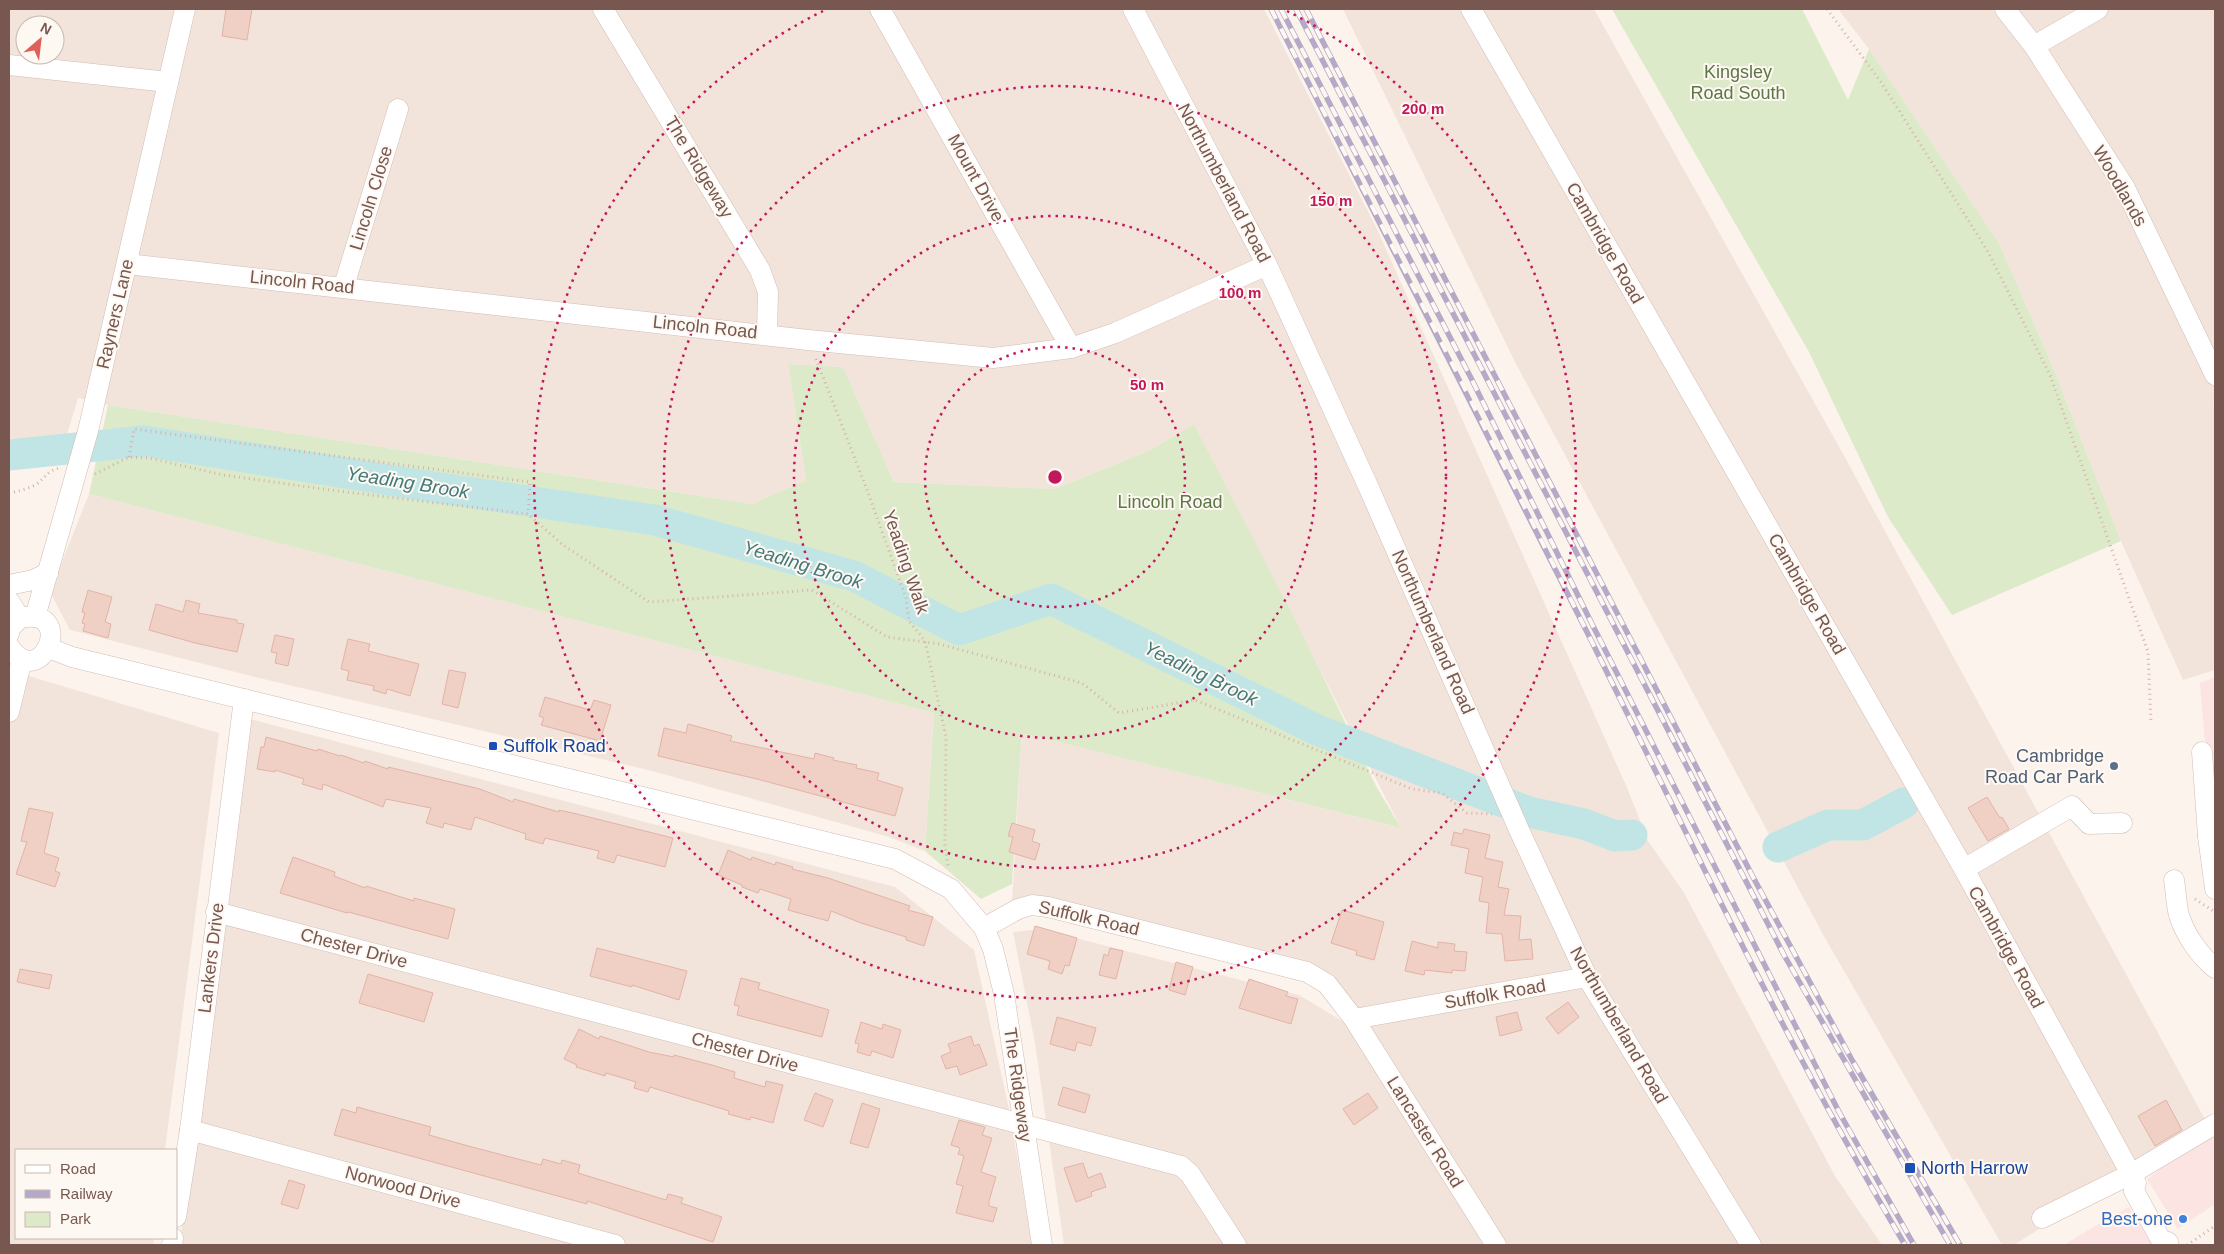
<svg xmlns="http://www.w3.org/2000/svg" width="2224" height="1254" viewBox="0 0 2224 1254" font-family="Helvetica,sans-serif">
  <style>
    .residential { fill: #f3e4db; fill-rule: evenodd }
    .commercial { fill: #fbe4e1 }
    .green { fill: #ddeaca }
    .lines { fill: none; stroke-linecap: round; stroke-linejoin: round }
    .river { stroke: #c1e5e4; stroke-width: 31 }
    .building { fill: #f0cfc5; stroke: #e2b3a6 }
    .minor-casing { stroke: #d1bcb4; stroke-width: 21 }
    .path { stroke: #d6b1a7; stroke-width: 3; stroke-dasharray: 1 4; stroke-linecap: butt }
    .minor { stroke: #fff; stroke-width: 20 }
    .rail-casing { stroke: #b4a9c7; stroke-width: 5.5 }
    .rail { stroke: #fef8f3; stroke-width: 4; stroke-dasharray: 11; stroke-linecap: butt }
    .ring { fill: none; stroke: #c2185b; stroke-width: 2.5; stroke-dasharray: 2.5 5 }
    .transit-dot { fill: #1a4fb4; stroke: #fef8f3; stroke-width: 2 }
    .service-dot { fill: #5c6f8a; stroke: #fef8f3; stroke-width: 2 }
    .shop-dot { fill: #3f7fe0; stroke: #fef8f3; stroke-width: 2 }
    .labels { text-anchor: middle; stroke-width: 4; stroke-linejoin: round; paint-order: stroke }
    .park-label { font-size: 18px; fill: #5c7645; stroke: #fef8f3 }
    .street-label { font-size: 18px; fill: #77574f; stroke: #fef8f3 }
    .transit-label { font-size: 18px; fill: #164399; stroke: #fef8f3; text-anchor: start }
    .service-label { font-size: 18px; fill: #4e5e75; stroke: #fef8f3; text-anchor: end }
    .shop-label { font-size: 18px; fill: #366cbe; stroke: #fef8f3; text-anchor: end }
    .water-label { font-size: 19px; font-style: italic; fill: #437a7a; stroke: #fef8f3 }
    .centre { fill: #c2185b; stroke: #fef8f3; stroke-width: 2.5 }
    .ring-label { font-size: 15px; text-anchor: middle; font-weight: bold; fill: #c2185b; stroke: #fef8f3; stroke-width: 4; stroke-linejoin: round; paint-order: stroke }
  </style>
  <rect width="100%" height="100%" fill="#fcf3ec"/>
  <g class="residential">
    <path d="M9,9H1264L1377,229L1628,790L1648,841L1683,891L1835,1176L1882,1245H1064L1035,1043L1013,932L1040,929L1299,995L1344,1022L1311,977L1012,902L1022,733L1401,828L1194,424L1150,450L1055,489L894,482L843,367L788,364L806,480L752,504L108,405L78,398L65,441L25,448L9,447ZM25,25H55V55H25Z"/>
    <path d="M1343,9H1594L1842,452L2207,1123L2014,1245H2002L1825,938L1515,362Z"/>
    <path d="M1838,9H2215V403L2213,404L2215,409V670L2183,680L2121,541L2055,372L1999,243L1869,49Z"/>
    <path d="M89,494L934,713L925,851L886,836L652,771L247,675L70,630L50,592Z"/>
    <path d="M9,670L219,733L165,1150H16V1238H154L153,1245H9Z"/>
    <path d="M250,719L895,887L974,950L1009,1109L1032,1245H179L194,1153Z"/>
  </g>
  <g class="commercial">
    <path d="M2215,677V858L2200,683Z"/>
    <path d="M2215,1129V1204L2178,1229L2147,1179Z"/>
    <path d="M2129,1207L2153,1245H2064L2117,1213Z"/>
  </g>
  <g class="green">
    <path d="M1612,9H1802L1848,100L1869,49L1999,243L2055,372L2121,541L1952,615L1888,517L1809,352Z"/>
    <path d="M788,364L843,367L894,482L1055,489L1150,450L1194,424L1297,623L1376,786L1401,828L1022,733L1012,884L981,899L925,851L934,713L89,494L108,405L752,504L806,480Z"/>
  </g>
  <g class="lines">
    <g class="river">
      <path d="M9,455L144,441L427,486L655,520L854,576L959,630L1051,599L1317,730L1529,812L1584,824L1615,836L1632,835"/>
      <path d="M1778,847L1828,825H1863L1904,803"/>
    </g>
  </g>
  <g class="building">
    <path d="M226,9H252L247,40L222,36Z"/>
    <path d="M88,590L112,597L105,622L111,624L108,638L83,631L85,624L82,623L85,613L82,612Z"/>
    <path d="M186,600L200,604L198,613L237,620V623L244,624L237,652L195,643L149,630L156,604L183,612Z"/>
    <path d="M275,635L294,639L288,666L275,663L277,653L271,652Z"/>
    <path d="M348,639L370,644L368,651L419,664L410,696L387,689L386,694L373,690L374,686L347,680L349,671L341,669Z"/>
    <path d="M449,670L466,673L458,708L442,704Z"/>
    <path d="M545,697L590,710L594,700L611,705L600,741L541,725L544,718L539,716Z"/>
    <path d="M688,724L732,736L730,741L814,759L815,753L834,758L833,760L857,765L856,768L879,773L877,780L903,788L895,816L757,779L658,756L664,728L686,733Z"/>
    <path d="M266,737L317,751L318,749L340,756L341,755L364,763L365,761L388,769V767L480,789L513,802L514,799L559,812V810L577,814L673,838L665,867L617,855L614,863L597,858L599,851L545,838L543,844L525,839L526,834L475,817L471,830L444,823L443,828L426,823L431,808L386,799L383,807L323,784L322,790L302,784L304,779L275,770V772L257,769L261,747H264Z"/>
    <path d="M1987,797L2000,818L2002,817L2009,829L1988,841L1968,808Z"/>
    <path d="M29,808L53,813L44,853L59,858L55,871L60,873L55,887L16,874L27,842L21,841Z"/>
    <path d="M1012,823L1035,830L1032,841L1040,844L1035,860L1009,852L1013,837L1008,836Z"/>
    <path d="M1464,829L1490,835L1485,858L1503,862L1498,887L1509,889L1504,915L1521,916L1519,940L1531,939L1533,959L1505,961L1502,934L1486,933L1489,903L1479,901L1483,877L1465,873L1469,849L1451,845L1454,832L1462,834Z"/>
    <path d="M728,850L751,860L752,857L775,865L776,862L793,867L792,869L828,878L910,906L908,910L933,917L924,946L906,940V937L861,923L831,911L828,921L788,910L791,899L760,889L758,893L742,887V885L718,875Z"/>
    <path d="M293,857L335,872L334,876L365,888L366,886L414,901V898L455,909L448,939L348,912L347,913L280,893Z"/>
    <path d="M1342,910L1384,922L1374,960L1356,955L1357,951L1331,943Z"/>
    <path d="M1035,926L1077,938L1069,966L1065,965L1062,974L1048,969L1050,961L1027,954Z"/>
    <path d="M1412,941L1438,948V942L1455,944L1454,951L1467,952L1465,971L1452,970V973L1425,970L1424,975L1405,971Z"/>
    <path d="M597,948L687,971L679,1000L632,985V987L590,976Z"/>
    <path d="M1110,948L1123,951L1116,979L1099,975L1104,954L1108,956Z"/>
    <path d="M1176,962L1193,967L1185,995L1169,990Z"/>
    <path d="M20,969L52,975L49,989L17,982Z"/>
    <path d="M368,974L433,993L424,1022L359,1003Z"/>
    <path d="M741,978L760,983L758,989L829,1010L822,1037L737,1015L739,1006L734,1005Z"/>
    <path d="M1249,979L1288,992L1286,996L1298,999L1291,1024L1239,1008Z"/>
    <path d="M1568,1002L1579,1017L1558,1034L1546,1018Z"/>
    <path d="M1517,1012L1522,1030L1500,1036L1496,1017Z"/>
    <path d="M1057,1017L1096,1028L1091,1046L1077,1042L1075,1051L1050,1044Z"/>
    <path d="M861,1022L882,1029L883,1024L901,1030L893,1058L872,1051L870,1056L857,1052L859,1044L855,1043Z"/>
    <path d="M579,1029L599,1039L600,1036L649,1052L674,1057V1055L712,1065L735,1072L734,1078L765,1087L766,1081L783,1085L773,1123L751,1117L750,1120L728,1114L729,1111L650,1087L648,1092L634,1088L636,1082L606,1073L605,1076L576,1067L577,1065L564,1059Z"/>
    <path d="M971,1036L974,1046L979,1044L987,1065L960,1075L957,1066L946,1069L941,1056L951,1052L948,1044Z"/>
    <path d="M1063,1087L1090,1095L1085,1113L1058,1105Z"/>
    <path d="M815,1093L833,1100L823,1127L804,1120Z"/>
    <path d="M1368,1093L1378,1108L1354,1125L1343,1109Z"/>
    <path d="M2166,1100L2182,1130L2155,1146L2138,1116Z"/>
    <path d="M862,1103L880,1109L868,1148L850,1143Z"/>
    <path d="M357,1107L431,1127L429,1135L472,1147L541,1165L543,1159L561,1164L562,1160L580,1165L578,1173L666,1200L668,1194L683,1198L681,1203L722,1217L713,1242L587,1201V1204L334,1135L342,1109L356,1113Z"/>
    <path d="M959,1120L985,1127L982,1135L992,1138L981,1172L996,1177L989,1201V1206L997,1208L993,1222L956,1213L963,1186L956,1184L964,1156L958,1154L960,1148L951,1145Z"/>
    <path d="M1083,1163L1088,1178L1101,1173L1106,1187L1091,1192L1092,1196L1076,1202L1064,1168Z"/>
    <path d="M289,1180L305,1185L298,1209L281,1204Z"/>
  </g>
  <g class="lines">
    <defs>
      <g id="minor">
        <path d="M603,9L760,270L768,292L767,334"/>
        <path d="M880,9L1071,348"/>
        <path d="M1133,9L1267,265L1368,486L1520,832L1587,977L1751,1245"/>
        <path d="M1471,9L1964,869L2131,1174L2136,1183L2134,1191L2161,1240L2168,1242"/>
        <path d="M2005,9L2034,46L2125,188L2215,375"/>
        <path d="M2034,46L2098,9"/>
        <path d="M9,65L168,82"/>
        <path d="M127,264L808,340L993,358L1071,348L1115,333L1267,265"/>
        <path d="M344,286L398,109"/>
        <path d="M9,585L33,580L48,573"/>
        <path d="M9,601L20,618"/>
        <path d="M35,617L88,431L185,9"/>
        <path d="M9,634L10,628L20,618C79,606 40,695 9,646"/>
        <path d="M49,648L72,657L895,859L951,889L984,928L993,949L1004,994L1042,1245"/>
        <path d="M9,712L22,659"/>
        <path d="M2202,752L2208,836"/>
        <path d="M2215,836H2208L2215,889"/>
        <path d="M1964,869L2072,806L2089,824L2122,823"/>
        <path d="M2174,880C2176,891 2176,904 2179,915C2185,935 2200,956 2215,968"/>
        <path d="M216,912L1181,1166L1190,1174L1236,1245"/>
        <path d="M984,928L1018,909L1032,905L1048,907L1307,972L1327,984L1354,1019L1587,977"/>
        <path d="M1354,1019L1496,1245"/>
        <path d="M190,1130L615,1245"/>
        <path d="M176,1217L190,1130L244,699"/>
        <path d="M2042,1218L2131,1174L2215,1124"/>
        <path d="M172,1245L173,1238"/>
      </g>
    </defs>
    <use href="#minor" class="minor-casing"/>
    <g class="path">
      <path d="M1827,9L1881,82L1987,250L2050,375L2148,652L2151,723"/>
      <path d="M816,359L866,487L906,598L909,621L925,641L946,737L945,846L948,866"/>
      <path d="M129,457L134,429L530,482L528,514"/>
      <path d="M95,474L129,457L149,458L223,475L338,491L528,514L563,545L649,602L812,590L887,637L940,644L1082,683L1119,713L1195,700L1412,789L1442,793L1467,813L1492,814"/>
      <path d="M9,493C19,491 28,489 37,484C46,477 48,470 60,468"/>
      <path d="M2195,899L2215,912"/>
      <path d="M2187,1245L2215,1226"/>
    </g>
    <use href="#minor" class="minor"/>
    <defs>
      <g id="rail">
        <path d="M1271,9C1378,218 1485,427 1590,638C1691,842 1789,1049 1905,1245"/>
        <path d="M1281,9L1471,378L1592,624L1839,1112L1914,1245"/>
        <path d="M1296,9L1784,955L1950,1245"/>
        <path d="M1306,9L1753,877L1852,1060L1960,1245"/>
      </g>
    </defs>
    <use href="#rail" class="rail-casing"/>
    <use href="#rail" class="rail"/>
  </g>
  <g class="ring">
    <circle cx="1055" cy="477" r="130"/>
    <circle cx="1055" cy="477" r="261"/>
    <circle cx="1055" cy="477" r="391"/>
    <path d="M1287 11A521 521 0 1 1 823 11"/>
  </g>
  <g class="transit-dot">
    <rect x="488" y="741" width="10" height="10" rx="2.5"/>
    <rect x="1904" y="1162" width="12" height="12" rx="2.5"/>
  </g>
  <circle class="service-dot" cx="2114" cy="766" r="5"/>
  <circle class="shop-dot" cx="2183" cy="1219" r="5"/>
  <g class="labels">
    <g class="park-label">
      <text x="1738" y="78">Kingsley<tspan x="1738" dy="21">Road South</tspan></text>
      <text x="1170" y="508">Lincoln Road</text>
    </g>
    <g class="street-label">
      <text transform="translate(699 167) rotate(59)" y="6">The Ridgeway</text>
      <text transform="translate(976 178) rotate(61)" y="6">Mount Drive</text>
      <text transform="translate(1224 183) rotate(62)" y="6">Northumberland Road</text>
      <text transform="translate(2120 186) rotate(60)" y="6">Woodlands</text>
      <text transform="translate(371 198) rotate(-73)" y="6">Lincoln Close</text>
      <text transform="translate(1605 243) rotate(60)" y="6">Cambridge Road</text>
      <text transform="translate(302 282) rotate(6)" y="6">Lincoln Road</text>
      <text transform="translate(115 314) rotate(-77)" y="6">Rayners Lane</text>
      <text transform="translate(705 327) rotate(6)" y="6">Lincoln Road</text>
      <text transform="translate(906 562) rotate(71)" y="6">Yeading Walk</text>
      <text transform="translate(1807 594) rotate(60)" y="6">Cambridge Road</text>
      <text transform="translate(1433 632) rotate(66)" y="6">Northumberland Road</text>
      <text transform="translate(1089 918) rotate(13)" y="6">Suffolk Road</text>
      <text transform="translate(2006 947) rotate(61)" y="6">Cambridge Road</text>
      <text transform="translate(354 948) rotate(15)" y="6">Chester Drive</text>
      <text transform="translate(211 958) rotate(-83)" y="6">Lankers Drive</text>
      <text transform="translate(1495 994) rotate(-10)" y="6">Suffolk Road</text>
      <text transform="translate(1619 1025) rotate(60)" y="6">Northumberland Road</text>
      <text transform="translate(745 1052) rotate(15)" y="6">Chester Drive</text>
      <text transform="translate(1018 1085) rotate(82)" y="6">The Ridgeway</text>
      <text transform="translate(1425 1132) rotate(58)" y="6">Lancaster Road</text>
      <text transform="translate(403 1187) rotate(15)" y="6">Norwood Drive</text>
    </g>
    <g class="transit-label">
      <text x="503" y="752">Suffolk Road</text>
      <text x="1921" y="1174">North Harrow</text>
    </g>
    <g class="service-label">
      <text x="2104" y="762">Cambridge<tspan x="2104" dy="21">Road Car Park</tspan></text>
    </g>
    <g class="shop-label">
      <text x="2173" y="1225">Best-one</text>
    </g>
    <g class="water-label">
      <text transform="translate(408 482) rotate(9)" y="7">Yeading Brook</text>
      <text transform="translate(803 564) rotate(17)" y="7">Yeading Brook</text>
      <text transform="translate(1201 673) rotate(26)" y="7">Yeading Brook</text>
    </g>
  </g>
  <circle cx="1055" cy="477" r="8" class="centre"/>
  <g class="ring-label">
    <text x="1423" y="114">200 m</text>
    <text x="1331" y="206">150 m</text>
    <text x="1240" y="298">100 m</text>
    <text x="1147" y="390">50 m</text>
  </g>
  <rect width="2224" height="1254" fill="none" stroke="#77574f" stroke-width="20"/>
  <rect x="15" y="1149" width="162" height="90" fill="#fef8f3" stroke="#c8b8b1"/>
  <rect x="25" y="1165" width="25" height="8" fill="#ffffff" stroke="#c8b8b1"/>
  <text x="60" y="1174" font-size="15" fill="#77574f">Road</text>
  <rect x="25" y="1190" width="25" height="8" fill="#b4a9c7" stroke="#c8b8b1"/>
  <text x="60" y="1199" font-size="15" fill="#77574f">Railway</text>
  <rect x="25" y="1212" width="25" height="15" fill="#ddeaca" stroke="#c8b8b1"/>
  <text x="60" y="1224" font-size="15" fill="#77574f">Park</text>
  <g transform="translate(40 40) rotate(28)"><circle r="24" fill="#fef8f3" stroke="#c8b8b1"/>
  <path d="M0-4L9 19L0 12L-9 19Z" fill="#de6059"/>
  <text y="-8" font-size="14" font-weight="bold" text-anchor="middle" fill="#77574f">N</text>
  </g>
</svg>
